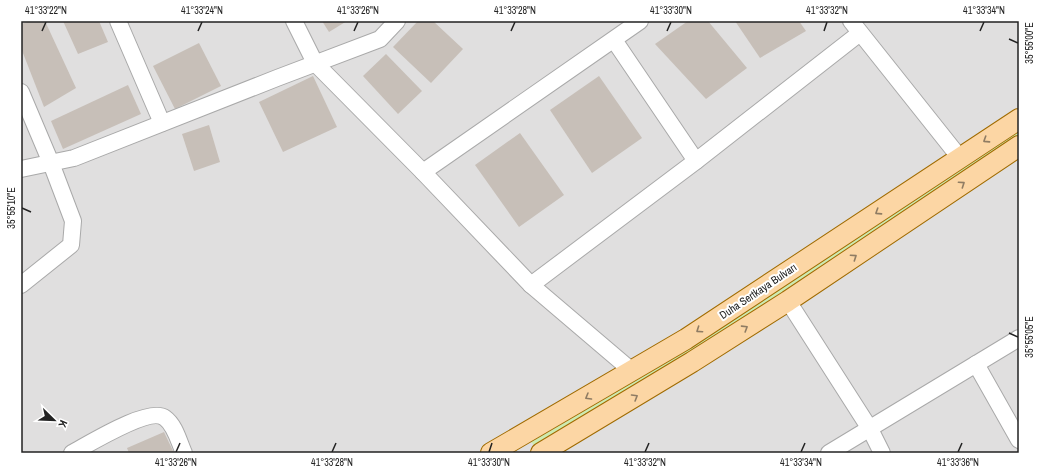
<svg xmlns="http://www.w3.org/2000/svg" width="1040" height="474" viewBox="0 0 1040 474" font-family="'Archivo Narrow',sans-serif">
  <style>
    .residential { fill: #e0dfdf }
    .grass { fill: #cdebb0 }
    .building { fill: #c7bfb8 }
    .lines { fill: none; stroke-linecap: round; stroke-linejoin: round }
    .minor-casing { stroke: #a9a9a9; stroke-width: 18 }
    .major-casing { stroke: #a06b00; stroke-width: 22 }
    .minor { stroke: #fff; stroke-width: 16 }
    .major { stroke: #fcd6a4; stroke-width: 20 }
    .oneway { stroke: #8f7c63 }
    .ticks { fill: none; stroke: #222; stroke-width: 1.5 }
    .labels { text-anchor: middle; stroke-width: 4; stroke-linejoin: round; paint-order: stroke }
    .street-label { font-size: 11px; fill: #222; stroke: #fff }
    .neatline { fill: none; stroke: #222; stroke-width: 1.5 }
    .ticks-label { font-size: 10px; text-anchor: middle; fill: #222 }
  </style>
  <rect width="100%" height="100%" fill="#f2efe9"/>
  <rect class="residential" x="21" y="21" width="998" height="432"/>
  <path class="grass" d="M1019,129V134L695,350L534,445L531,442L693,347Z"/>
  <g class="building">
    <path d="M30,21H45L76,88L44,107L21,48V24Z"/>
    <path d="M63,21H99L108,42L78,54Z"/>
    <path d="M322,21H347L329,32Z"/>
    <path d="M418,21H433L463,49L431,83L393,47Z"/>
    <path d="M688,21H708L747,68L706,99L655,44Z"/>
    <path d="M735,21H799L806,31L760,58Z"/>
    <path d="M199,43L221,86L175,109L153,66Z"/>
    <path d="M386,54L422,91L398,114L363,76Z"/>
    <path d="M313,76L337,127L283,152L259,102Z"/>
    <path d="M599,76L642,138L592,173L550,110Z"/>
    <path d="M128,85L141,114L63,149L51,121Z"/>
    <path d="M209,125L220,162L194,171L182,134Z"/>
    <path d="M520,133L564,195L519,227L475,165Z"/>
    <path d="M164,432L174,453H129L127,448Z"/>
  </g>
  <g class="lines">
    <defs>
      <g id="minor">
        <path d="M118,21L162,123"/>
        <path d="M294,21L315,63L423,172L531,285L632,371"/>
        <path d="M851,21L960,158"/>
        <path d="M614,40L696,161"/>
        <path d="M21,92L51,163L73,221L71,245L21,285"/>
        <path d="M21,169L74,158L277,78L380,39L397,21"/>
        <path d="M423,172L640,21"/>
        <path d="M531,285L696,161L860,33"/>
        <path d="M788,301L870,429L882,453"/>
        <path d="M976,364L1019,440"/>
        <path d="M72,453C89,444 150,406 165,418C175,425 179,442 184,453"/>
        <path d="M829,453L1019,338"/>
      </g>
      <g id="major">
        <path d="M491,453L686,339L1019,119"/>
        <path d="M541,453L692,362L788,301L1019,146"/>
      </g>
    </defs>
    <use href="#minor" class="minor-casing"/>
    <use href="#major" class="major-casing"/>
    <use href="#minor" class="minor"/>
    <use href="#major" class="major"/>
  </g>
  <defs><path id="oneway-chevron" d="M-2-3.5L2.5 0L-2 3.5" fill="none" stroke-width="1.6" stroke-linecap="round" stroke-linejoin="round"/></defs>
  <g class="oneway">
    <use href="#oneway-chevron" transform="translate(986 140) rotate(147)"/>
    <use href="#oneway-chevron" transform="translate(962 184) rotate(-34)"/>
    <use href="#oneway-chevron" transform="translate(878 212) rotate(147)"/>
    <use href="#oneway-chevron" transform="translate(854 257) rotate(-34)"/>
    <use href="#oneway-chevron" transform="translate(745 328) rotate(-32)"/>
    <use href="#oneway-chevron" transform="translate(699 330) rotate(146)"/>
    <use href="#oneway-chevron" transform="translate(588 397) rotate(150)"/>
    <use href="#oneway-chevron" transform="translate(635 397) rotate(-31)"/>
  </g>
  <path class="ticks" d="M42,31L46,22M198,31L202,22M354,31L358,22M511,31L515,22M667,31L671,22M824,31L827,22M980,31L984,22M1009,39L1018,43M22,208L31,212M1009,333L1018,337M176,452L180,443M332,452L336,443M489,452L492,443M645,452L649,443M801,452L805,443M958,452L962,443"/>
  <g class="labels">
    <g class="street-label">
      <text transform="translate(758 291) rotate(-34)" y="4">Duha Sertkaya Bulvarı</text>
    </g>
  </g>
  <rect width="1040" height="474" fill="none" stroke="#ffffff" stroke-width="44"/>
  <g transform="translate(54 420) rotate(113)" stroke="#ffffff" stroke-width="3" paint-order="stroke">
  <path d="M0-3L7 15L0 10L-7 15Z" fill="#222222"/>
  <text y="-6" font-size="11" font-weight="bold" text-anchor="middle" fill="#222222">K</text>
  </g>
  <rect x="22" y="22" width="996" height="430" class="neatline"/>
  <g class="ticks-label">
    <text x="46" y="14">41°33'22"N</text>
    <text x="202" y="14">41°33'24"N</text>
    <text x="358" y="14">41°33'26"N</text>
    <text x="515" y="14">41°33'28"N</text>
    <text x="671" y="14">41°33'30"N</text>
    <text x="827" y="14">41°33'32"N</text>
    <text x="984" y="14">41°33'34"N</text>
    <text transform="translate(1029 43) rotate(-90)" y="4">35°55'00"E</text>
    <text transform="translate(11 208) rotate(-90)" y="4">35°55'10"E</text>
    <text transform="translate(1029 337) rotate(-90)" y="4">35°55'05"E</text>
    <text x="176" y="466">41°33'26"N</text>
    <text x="332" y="466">41°33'28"N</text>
    <text x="489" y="466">41°33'30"N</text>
    <text x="645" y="466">41°33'32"N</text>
    <text x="801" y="466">41°33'34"N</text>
    <text x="958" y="466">41°33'36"N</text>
  </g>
</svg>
